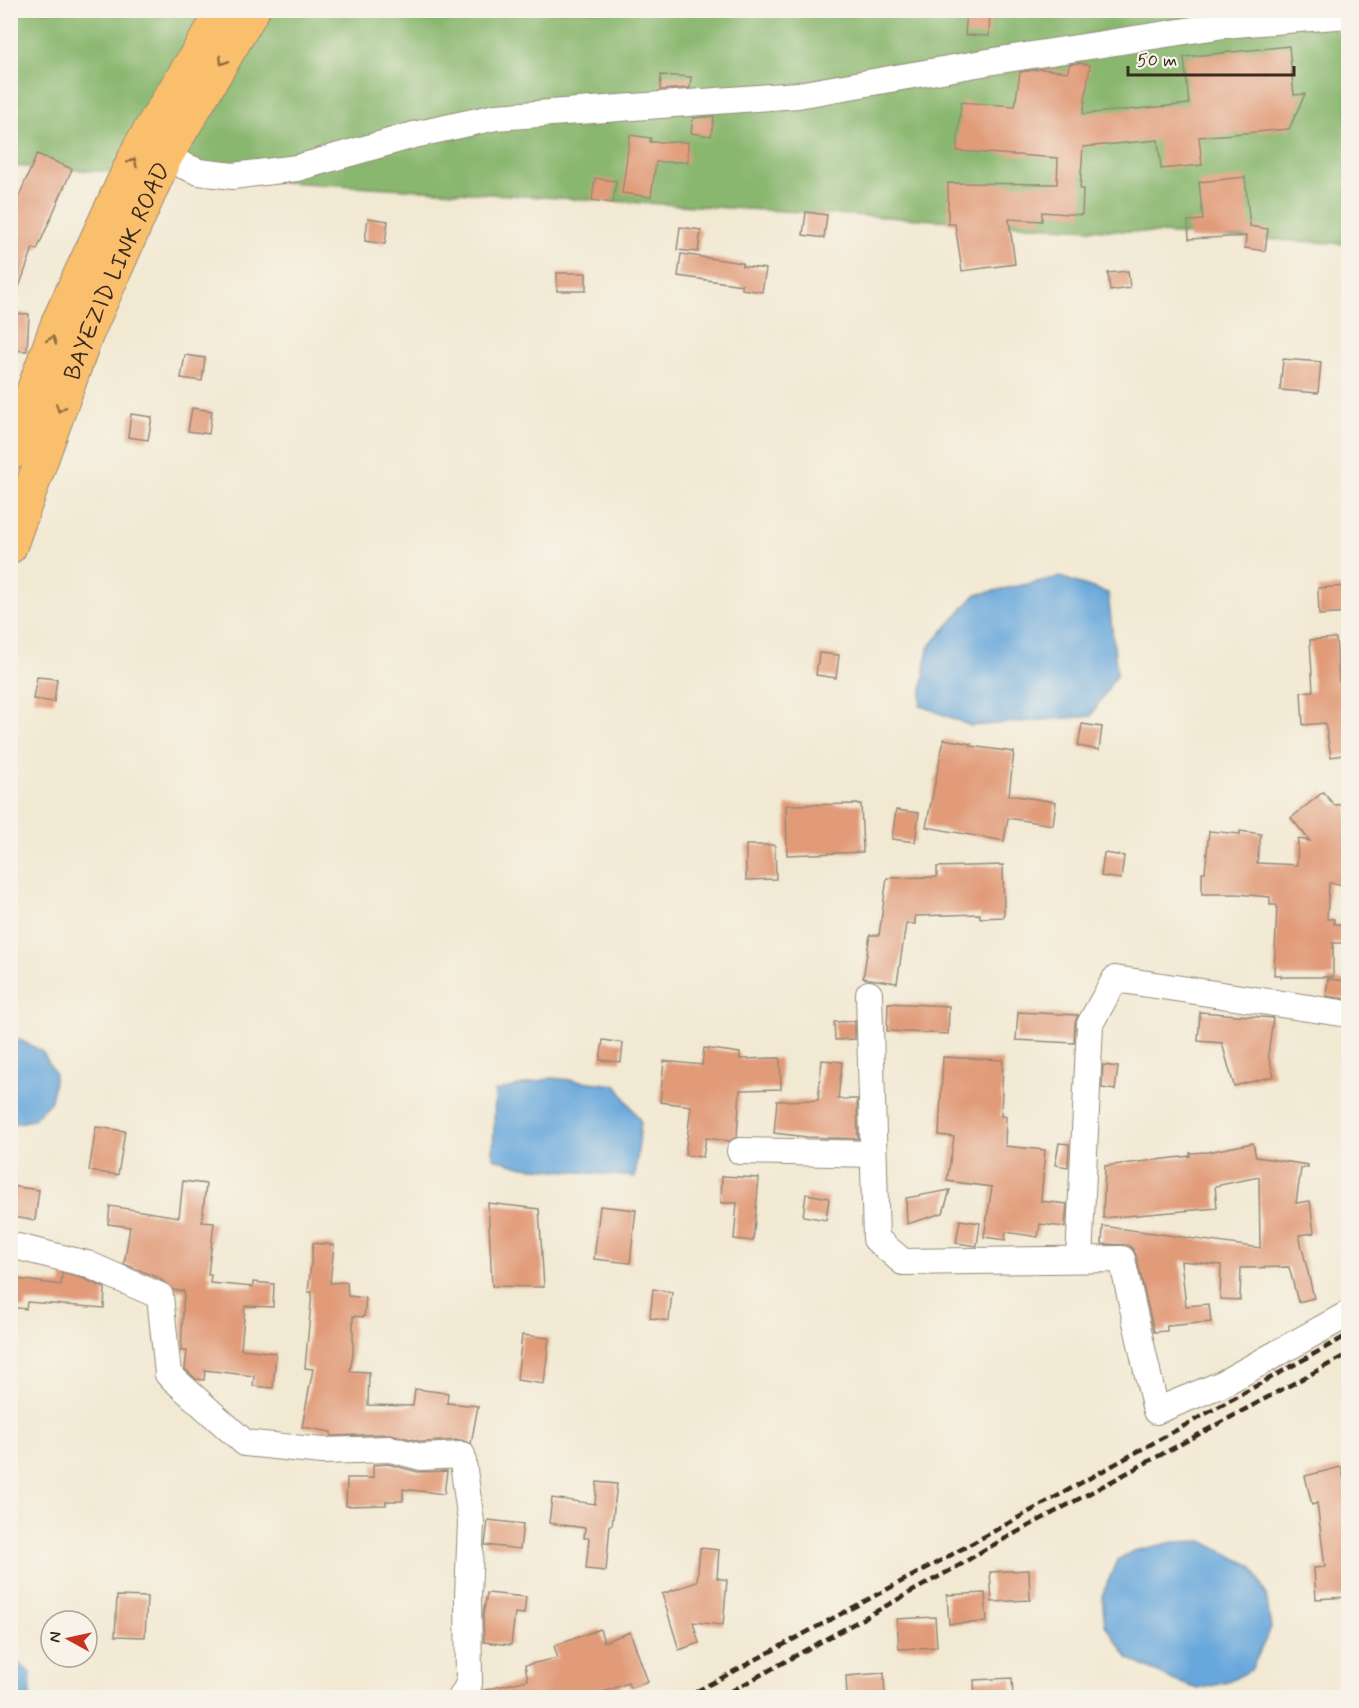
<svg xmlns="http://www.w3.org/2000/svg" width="1359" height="1708" viewBox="0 0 1359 1708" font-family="Mynerve,sans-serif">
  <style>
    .forest { fill: #8ab76f; stroke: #627046; stroke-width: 1.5 }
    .water { fill: #68a7db; stroke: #52687c; stroke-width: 1.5 }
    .building { fill: #e19b79 }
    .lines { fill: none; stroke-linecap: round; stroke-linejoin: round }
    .minor-casing { stroke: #968a78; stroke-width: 28 }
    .primary-casing { stroke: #968a78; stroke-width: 35 }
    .minor { stroke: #fff; stroke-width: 26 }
    .primary { stroke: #f9bf6c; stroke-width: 33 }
    .rail { stroke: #3b2a1e; stroke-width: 4.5; stroke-dasharray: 9 4.5; stroke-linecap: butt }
    .oneway { stroke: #906d41 }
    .labels { text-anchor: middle; stroke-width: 4.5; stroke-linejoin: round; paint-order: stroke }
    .street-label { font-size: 24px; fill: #3b2a1e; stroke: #f7f3e8 }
  </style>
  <rect width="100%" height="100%" fill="#f7f3e8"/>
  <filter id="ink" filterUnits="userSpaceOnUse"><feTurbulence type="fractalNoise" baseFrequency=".0167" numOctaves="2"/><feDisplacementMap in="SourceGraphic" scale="12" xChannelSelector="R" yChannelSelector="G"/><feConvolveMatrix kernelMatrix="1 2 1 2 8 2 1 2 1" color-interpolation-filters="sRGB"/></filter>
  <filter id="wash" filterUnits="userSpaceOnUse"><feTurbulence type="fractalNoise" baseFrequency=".008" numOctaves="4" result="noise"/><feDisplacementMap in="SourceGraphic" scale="24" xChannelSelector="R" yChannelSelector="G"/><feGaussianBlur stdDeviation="1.35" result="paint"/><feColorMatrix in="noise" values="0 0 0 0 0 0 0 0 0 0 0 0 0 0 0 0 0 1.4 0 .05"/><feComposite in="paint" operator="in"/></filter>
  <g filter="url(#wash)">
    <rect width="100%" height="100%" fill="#f2e9d3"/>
    <path class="forest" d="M10,11H1348V244L11,166Z"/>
    <g class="water">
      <path d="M1060,577L1108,593L1117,674L1091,716L971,726L920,705L928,648L975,595Z"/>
      <path d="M18,1039L42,1051L55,1074L51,1101L33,1120L11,1124V1040Z"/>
      <path d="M552,1078L616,1085L641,1122L635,1177L523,1167L493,1158L495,1091Z"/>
      <path d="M1202,1541L1252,1566L1266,1594L1271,1628L1251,1670L1228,1682L1198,1689L1175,1681L1129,1659L1105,1625L1102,1596L1117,1560L1133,1551L1174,1542Z"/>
      <path d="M10,1657L31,1673L30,1697H11Z"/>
    </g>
    <g id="blocks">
      <g class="building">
        <path d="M967,10H990L989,36L965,35Z"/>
        <path d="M1289,46L1294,95L1305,94L1289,129L1199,137L1202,165L1161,169L1158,140L1083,147L1080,189H1083L1082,215L1042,212V221L1009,219L1015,264L962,271L955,224H948V183L1057,184L1058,158L957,151L961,102L1015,106L1020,72L1042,69L1068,72L1069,64L1079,63L1090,65L1083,114L1189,104L1184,57Z"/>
        <path d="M661,75L691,77L690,88L660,90Z"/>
        <path d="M714,116L711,136L691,133L693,118Z"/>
        <path d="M630,135L651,138L650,142H688V162H656L651,197L622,193Z"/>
        <path d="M37,154L72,169L37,250L33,248L13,304L10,303V217Z"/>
        <path d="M1245,177L1250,226L1268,229L1265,251L1245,248L1246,236L1189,239L1188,221L1203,220L1199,182Z"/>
        <path d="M595,178L616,181L613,203L592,200Z"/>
        <path d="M806,212L827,215L824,238L803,235Z"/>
        <path d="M368,218L388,221L385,244L365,241Z"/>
        <path d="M680,227L701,230L698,252L677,250Z"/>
        <path d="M681,254L743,263L742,266L766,269L762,292L742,289V285L678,276Z"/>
        <path d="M1128,271L1130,288L1110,291L1108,273Z"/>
        <rect x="557" y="273" width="29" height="18"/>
        <path d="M10,313L29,314L27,351L10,350Z"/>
        <path d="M185,355L205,358L202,381L181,378Z"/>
        <path d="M1283,359L1321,362L1318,393L1280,390Z"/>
        <path d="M192,408L212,411L209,434L188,431Z"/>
        <path d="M131,414L152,417L148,440L128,437Z"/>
        <path d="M1348,586V613L1319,615L1318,588Z"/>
        <path d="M1336,638L1339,682L1348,681V754L1331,757L1325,723L1303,725L1301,692L1313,691L1310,640Z"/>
        <path d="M819,653L839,655L836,678L816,675Z"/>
        <path d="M37,677L57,679L54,702L33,699Z"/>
        <path d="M1082,724L1102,727L1099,750L1078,746Z"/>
        <path d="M944,739L971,744L970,746L1014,752L1009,795L1056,802L1053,825L1008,818L1004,841L926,827Z"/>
        <path d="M1323,792L1334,805L1348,804V885L1329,883L1327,919H1334V924L1348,925V943H1333V977H1281V975H1274L1277,905H1270V897L1237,894H1202V872H1205L1209,831L1240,834V831L1261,834L1257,863L1297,865L1298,839L1310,841L1291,818Z"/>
        <path d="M861,804L863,852L787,855L786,805Z"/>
        <path d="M896,810L919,813L915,842L892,839Z"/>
        <path d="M746,845H775L776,879L746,880Z"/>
        <path d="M1104,853L1124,856L1121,879L1101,876Z"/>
        <path d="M1003,865L1004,917L980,918V914L915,916V924H906L897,983L863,978L870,935H879L887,878L937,877V867Z"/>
        <path d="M1328,979L1348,981V999L1326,996Z"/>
        <path d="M888,1003L949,1006L948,1034L887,1031Z"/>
        <path d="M1018,1012L1078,1015L1075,1023L1074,1043L1016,1040Z"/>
        <path d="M1200,1012L1273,1018L1268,1055L1274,1076L1234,1086L1222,1043L1198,1041Z"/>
        <path d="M855,1021V1039L835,1040L834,1022Z"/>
        <path d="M603,1040L623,1043L621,1062L600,1060Z"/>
        <path d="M704,1048L740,1053V1059L780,1058L781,1089L740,1090L737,1137L730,1141L706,1138L703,1157L685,1155L691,1106L660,1102L664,1061L702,1065Z"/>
        <path d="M943,1057L1003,1060L1001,1116H1006L1005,1146L1045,1150L1041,1201L1067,1204L1065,1227L1040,1224L1038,1237L1006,1232L1005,1240L984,1237L992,1187L947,1181L954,1137L939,1135Z"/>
        <path d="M822,1060L842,1062L838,1099H857L858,1139L807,1137L774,1133L777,1101L818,1100Z"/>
        <path d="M1103,1065L1118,1067L1115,1090L1102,1088Z"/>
        <path d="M96,1127L125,1131L118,1175L89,1171Z"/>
        <path d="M1059,1143L1069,1144L1068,1167L1055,1165Z"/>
        <path d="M1253,1143L1256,1157L1308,1165V1167L1301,1169L1296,1203L1310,1201L1314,1233L1299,1235L1314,1298L1298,1302L1289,1267L1241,1268L1240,1300L1220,1299L1221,1265L1181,1261L1186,1306L1209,1304L1211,1322L1167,1326V1331L1154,1332L1136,1255L1133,1249L1128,1245L1102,1244L1103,1226L1260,1248L1259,1177L1215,1186L1217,1208L1103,1218L1105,1166L1190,1156V1153L1208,1152Z"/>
        <path d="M722,1176L759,1178L753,1241L734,1239L737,1203H721Z"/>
        <path d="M183,1181L206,1184L202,1222L214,1223L208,1275H211L210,1283L253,1287V1282L274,1284L273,1307L245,1306L241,1349L276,1353L273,1388L253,1386L254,1376L205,1370L204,1380L196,1379L185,1369L187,1351H181L184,1291L173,1290L159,1278L124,1264L130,1227L108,1224L110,1206L179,1217Z"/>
        <path d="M10,1186L39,1190L35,1220L10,1217Z"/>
        <path d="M950,1190L943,1213L907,1224L906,1198Z"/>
        <path d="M806,1194L829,1198L826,1220L803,1216Z"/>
        <path d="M488,1203L539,1209L544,1287L492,1286Z"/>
        <path d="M600,1206L636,1210L630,1263L594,1259Z"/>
        <path d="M960,1220L980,1223L977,1246L956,1243Z"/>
        <path d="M313,1243L334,1245L330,1283L347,1282L348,1296L366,1298L364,1317L353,1316V1354L350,1371L369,1372L368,1405L413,1406L415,1389L448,1393L447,1403L478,1406L471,1444L461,1440L423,1442L390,1434L331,1436V1432L302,1427L313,1369L305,1368L312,1292H308Z"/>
        <path d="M62,1273L82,1278L105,1288L104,1308L27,1302L26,1309L10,1307V1278L61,1285Z"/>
        <path d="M653,1289L672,1292L669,1321L650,1318Z"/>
        <path d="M522,1335L549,1338L544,1384L517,1380Z"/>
        <path d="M388,1464L418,1472L447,1471L444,1494L403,1489V1501H386V1505L346,1506L347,1478H373V1465Z"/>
        <path d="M1341,1467L1348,1498V1597L1316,1599L1314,1568L1325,1567L1317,1503L1312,1505L1305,1476Z"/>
        <path d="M597,1482L617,1484L612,1525H610L606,1571L586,1569L589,1538H584L585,1528L549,1523L552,1498L595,1504Z"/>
        <path d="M488,1520L523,1524L520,1549L485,1545Z"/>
        <path d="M700,1548L719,1550L717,1578L727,1580L723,1625L693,1622L699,1643L679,1650L662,1594L697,1582Z"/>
        <path d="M1029,1570L1030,1600L992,1602L990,1572Z"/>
        <path d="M487,1593L526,1597L524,1614L515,1613L511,1645L484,1642L483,1615Z"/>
        <path d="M985,1593L987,1622L949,1624L947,1595Z"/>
        <path d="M117,1596L147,1597L145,1637L115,1636Z"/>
        <path d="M935,1617L937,1647L899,1649L897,1619Z"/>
        <path d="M600,1629L604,1642L630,1632L648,1682L630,1688L628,1683L588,1698H485L484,1690L528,1680L525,1665L558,1658L554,1646Z"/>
        <path d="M884,1673L885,1698H847L846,1676Z"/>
        <path d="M1012,1678L1013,1698H975L974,1680Z"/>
      </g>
    </g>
  </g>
  <g filter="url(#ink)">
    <use href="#blocks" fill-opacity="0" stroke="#968a78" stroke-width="1.5"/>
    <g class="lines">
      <defs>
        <g id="minor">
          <path d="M165,158L199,172L233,176L297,168L414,135L496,117L798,95L994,61L1224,25L1348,15"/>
          <path d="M869,994L876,1239L903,1262L1122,1259L1156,1411L1222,1384L1348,1314"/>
          <path d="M740,1151L873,1154"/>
          <path d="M10,1245L87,1264L160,1296L168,1374L245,1443L322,1451L390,1449L421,1457L462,1455L471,1522L468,1596L469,1684L461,1698"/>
          <path d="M1079,1259L1090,1024L1115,979L1348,1014"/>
        </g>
        <g id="primary">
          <path d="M10,454L58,322L140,146L224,10"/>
          <path id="s1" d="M10,547L86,336L165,158L253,10"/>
        </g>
      </defs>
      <use href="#minor" class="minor-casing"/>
      <use href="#primary" class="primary-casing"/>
      <use href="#minor" class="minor"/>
      <use href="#primary" class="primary"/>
      <g class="rail">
        <path d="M684,1698L951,1555L1348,1335"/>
        <path d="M719,1698L960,1565L984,1550L1348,1354"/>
      </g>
    </g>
    <defs><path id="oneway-chevron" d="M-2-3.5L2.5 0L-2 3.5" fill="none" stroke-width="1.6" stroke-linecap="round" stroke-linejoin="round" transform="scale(1.5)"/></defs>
    <g class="oneway">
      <use href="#oneway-chevron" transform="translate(223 61) rotate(121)"/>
      <use href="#oneway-chevron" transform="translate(133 162) rotate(-65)"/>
      <use href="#oneway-chevron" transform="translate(52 340) rotate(-70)"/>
      <use href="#oneway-chevron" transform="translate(60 408) rotate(110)"/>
    </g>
  </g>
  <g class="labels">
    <g class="street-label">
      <text dy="8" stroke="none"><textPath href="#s1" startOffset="296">BAYEZID LINK ROAD</textPath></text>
    </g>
  </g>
  <rect width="1359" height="1708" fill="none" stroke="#f7f3e8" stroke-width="36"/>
  <g transform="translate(69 1639) rotate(278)"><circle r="28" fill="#f7f3e8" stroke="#aca397" stroke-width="1.5"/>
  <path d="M0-4.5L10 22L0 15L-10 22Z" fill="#c8321e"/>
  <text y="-9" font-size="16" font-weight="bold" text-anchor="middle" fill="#3b2a1e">N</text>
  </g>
  <path d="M1128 66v9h166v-9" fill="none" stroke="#3b2a1e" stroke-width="3"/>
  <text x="1137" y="66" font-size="18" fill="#3b2a1e" stroke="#f7f3e8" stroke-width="4.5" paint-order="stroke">50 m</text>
</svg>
